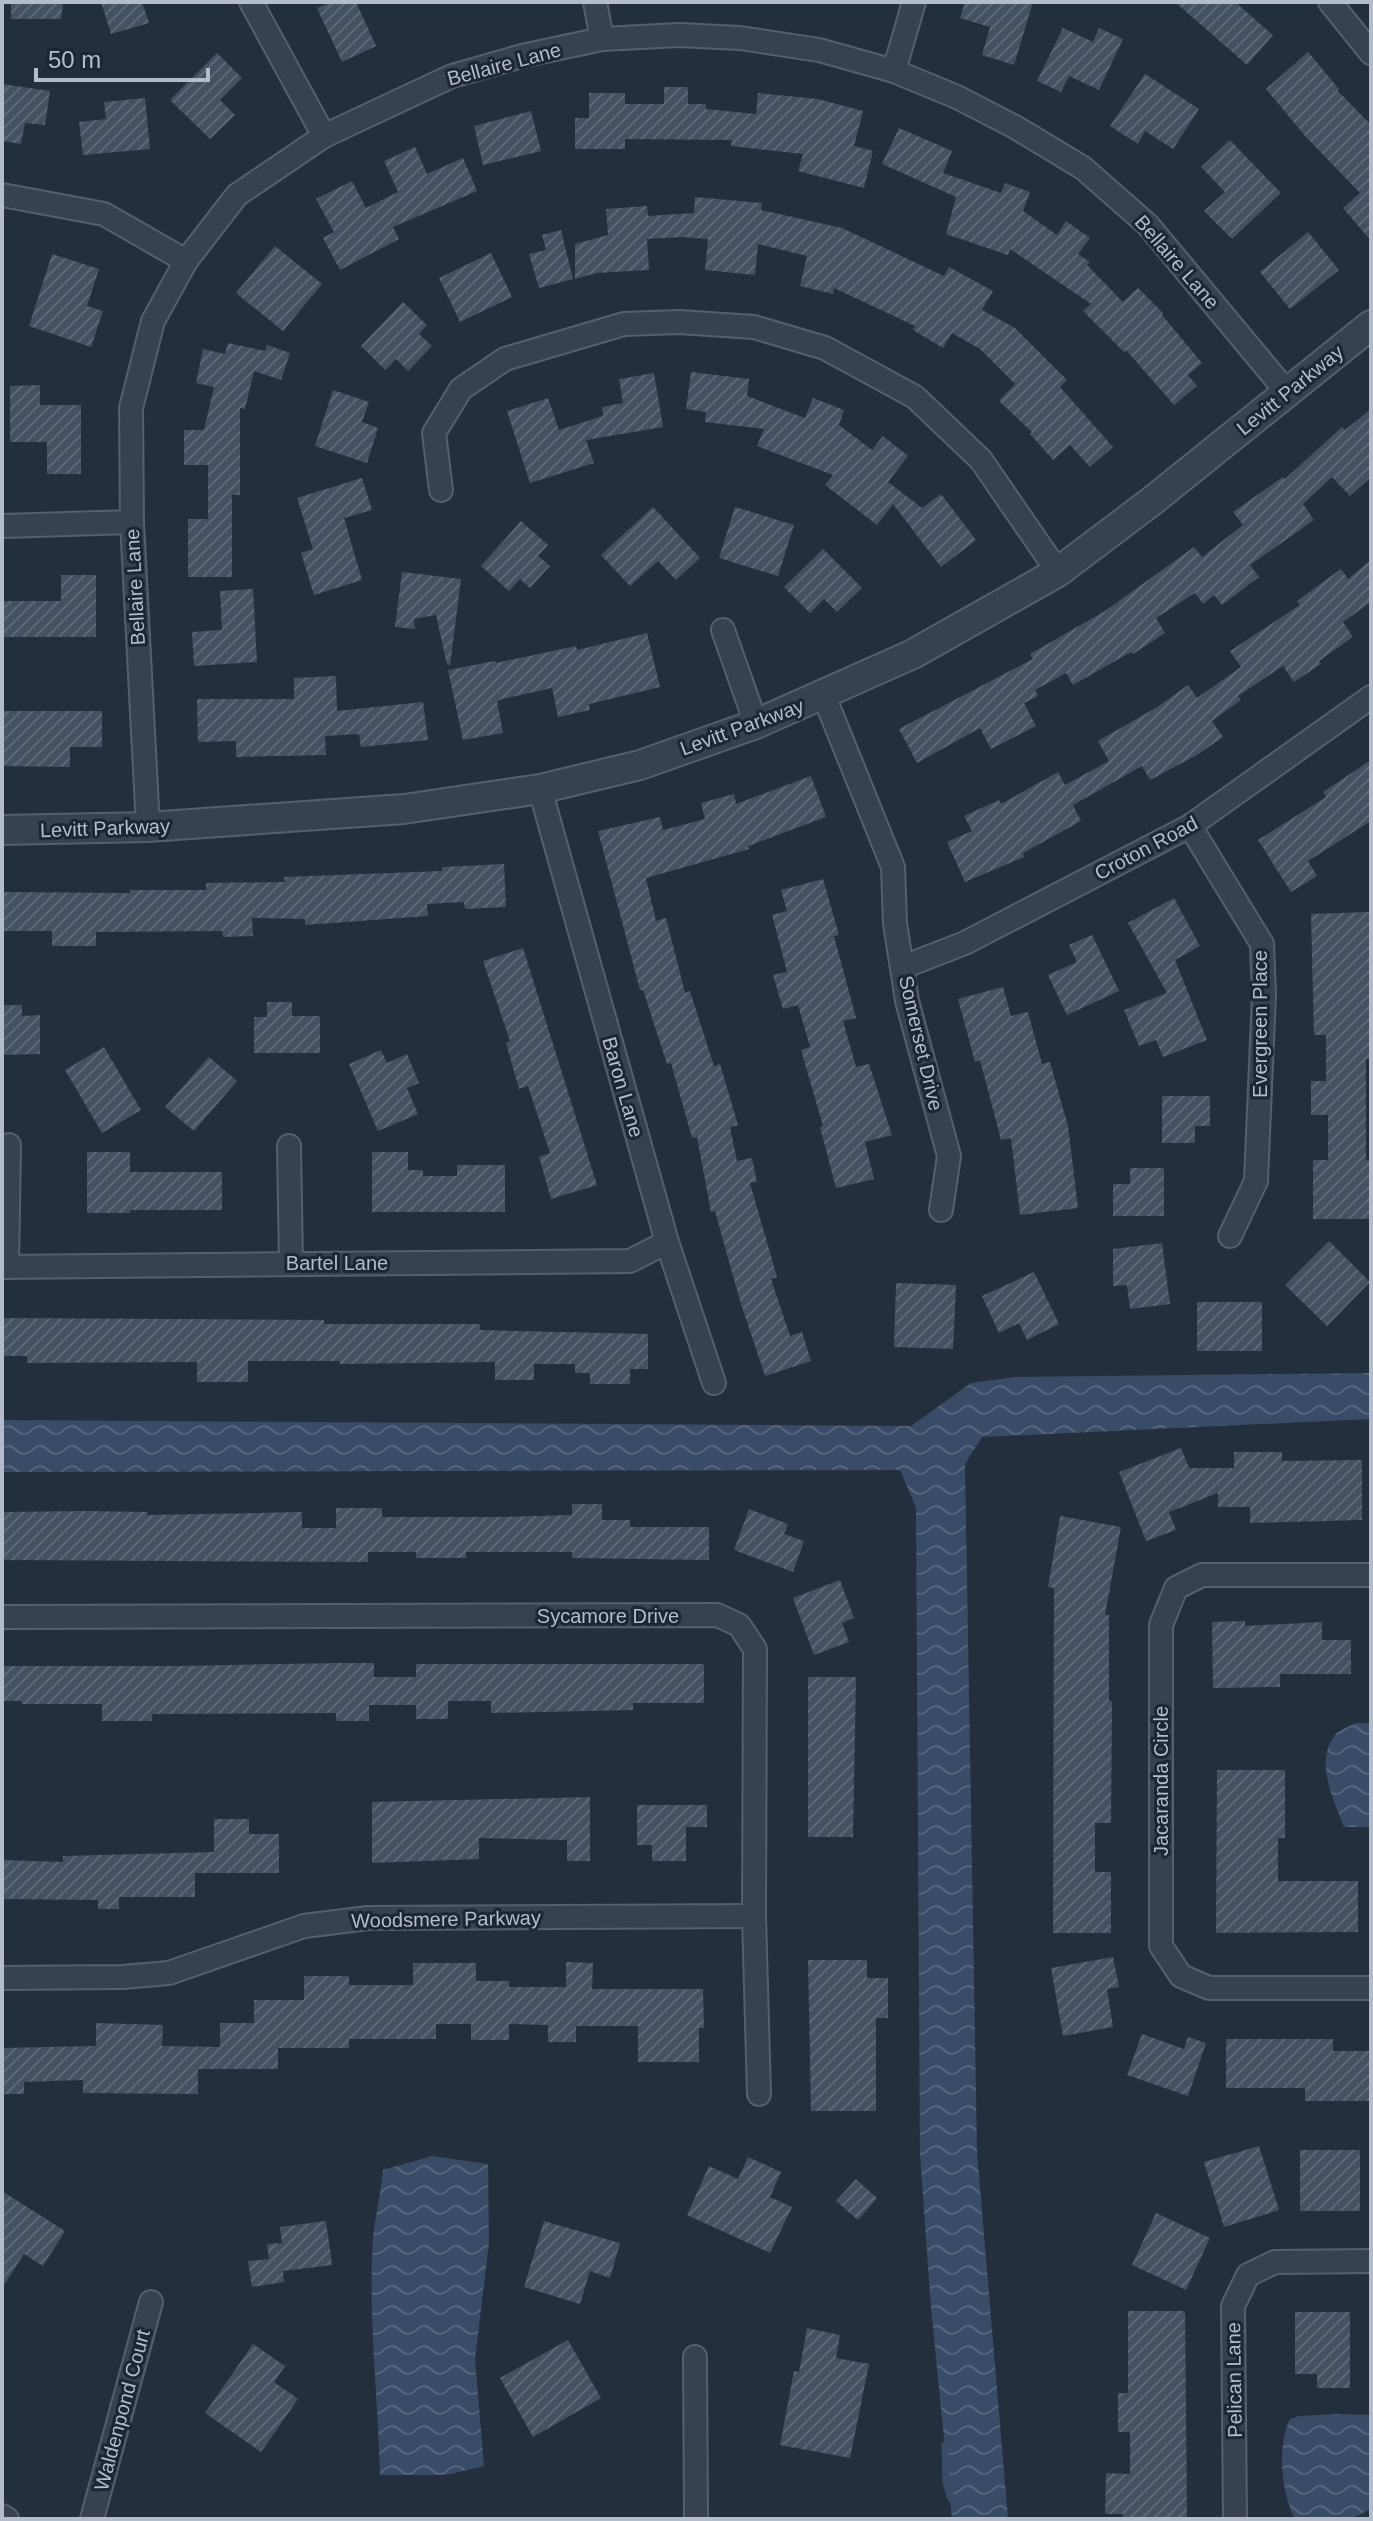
<svg xmlns="http://www.w3.org/2000/svg" width="1373" height="2521" viewBox="0 0 1373 2521" font-family="Helvetica,sans-serif">
  <style>
    .water { fill: url(#water-waves) }
    .lines { fill: none; stroke-linecap: round; stroke-linejoin: round }
    .stream { stroke: #394c67; stroke-width: 7 }
    .building { fill: url(#building-hatch) }
    .minor-casing { stroke: #565f6c; stroke-width: 26 }
    .tertiary-casing { stroke: #565f6c; stroke-width: 32 }
    .minor { stroke: #38414e; stroke-width: 22 }
    .tertiary { stroke: #38414e; stroke-width: 28 }
    .labels { text-anchor: middle; stroke-width: 6; stroke-linejoin: round; paint-order: stroke }
    .street-label { font-size: 20px; fill: #b4bcc9; stroke: #1d2633 }
  </style>
  <defs>
    <pattern id="water-waves" width="16" height="10" patternUnits="userSpaceOnUse" patternTransform="scale(2)"><rect width="16" height="10" fill="#394c67"/><path d="M0 5q4-4 8 0t8 0" fill="none" stroke="#53647b"/></pattern>
    <pattern id="building-hatch" width="6" height="6" patternUnits="userSpaceOnUse" patternTransform="scale(2)"><rect width="6" height="6" fill="#455162"/><path d="M-1 1l2-2M0 6l6-6M5 7l2-2" fill="none" stroke="#5d6877"/></pattern>
  </defs>
  <rect width="100%" height="100%" fill="#242f3e"/>
  <g class="water">
    <path d="M1371,1373V1419L982,1437L965,1464L977,2152L1008,2519H952L931,2308L920,2154L916,1508L900,1470L2,1472V1420L911,1426L971,1383L1015,1377Z"/>
    <path d="M1356,1723H1371V1827H1344C1334,1801 1314,1761 1335,1735C1339,1730 1350,1726 1356,1723Z"/>
    <path d="M432,2156L488,2164L489,2243L475,2359L484,2466L446,2475H380C378,2396 368,2317 373,2238C375,2216 381,2193 383,2170Z"/>
    <path d="M1337,2414L1371,2415V2509L1351,2519H1295C1281,2493 1277,2446 1290,2419L1299,2416Z"/>
  </g>
  <g class="lines">
    <path class="stream" d="M945,2445L946,2483L951,2499"/>
  </g>
  <g class="building">
    <path d="M11,2H63L61,19H11Z"/>
    <path d="M101,2H142L149,23L111,34Z"/>
    <path d="M332,2H356L376,46L342,62L317,8Z"/>
    <path d="M965,2H1033L1014,65L982,55L990,27L960,18Z"/>
    <path d="M1175,2H1235L1273,35L1247,65Z"/>
    <path d="M1063,28L1093,42L1099,28L1123,39L1099,90L1069,76L1061,92L1037,81Z"/>
    <path d="M1308,52L1339,89L1337,90L1371,125V241L1343,208L1360,193L1306,137L1266,89Z"/>
    <path d="M217,53L242,78L220,100L235,115L210,139L170,100Z"/>
    <path d="M1145,74L1199,109L1173,149L1145,131L1138,144L1110,126Z"/>
    <path d="M2,84L50,91L45,125L25,123L21,144L2,141Z"/>
    <path d="M664,87H688V104H706V109L756,114L758,93L818,99L863,111L854,146L873,151L864,188L798,171L803,154L731,146L732,140L625,139V149H575V118H589V93H625V104H664Z"/>
    <path d="M145,98L150,149L83,155L79,122L106,119L104,102Z"/>
    <path d="M531,111L541,151L483,165L474,126Z"/>
    <path d="M899,128L952,151L943,173L1001,193L1005,183L1030,192L1023,211L1057,235L1066,221L1090,238L1078,254L1090,262L1087,265L1123,302L1138,288L1163,313L1162,315L1202,363L1188,375L1197,386L1174,405L1126,350L1124,352L1083,311L1091,304L1010,249L1008,255L946,234L956,197L882,164Z"/>
    <path d="M1230,140L1281,193L1232,239L1204,211L1225,192L1201,167Z"/>
    <path d="M415,147L427,174L463,158L477,191L393,227L399,239L340,270L323,238L334,232L316,199L352,181L366,208L398,192L384,161Z"/>
    <path d="M695,197L762,203L761,210L842,228L944,276L949,267L993,291L982,310L1015,328L1067,380L1060,387L1113,447L1090,467L1070,445L1053,460L1030,434L1032,432L999,401L1015,384L980,349L952,333L943,348L913,330L915,326L834,288L833,294L800,286L807,256L758,244L755,275L705,270L708,239L682,237L647,239L649,270L596,273L575,279V244L608,235L606,209L647,206L648,216L694,213Z"/>
    <path d="M561,230L573,279L539,288L529,254L546,250L542,235Z"/>
    <path d="M1308,232L1339,270L1290,309L1260,272Z"/>
    <path d="M275,246L322,284L283,331L236,293Z"/>
    <path d="M491,253L512,297L460,322L439,278Z"/>
    <path d="M52,254L99,269L87,306L103,311L91,347L29,326Z"/>
    <path d="M403,302L427,325L419,334L432,346L408,371L396,359L385,370L361,346Z"/>
    <path d="M228,343L265,351L267,345L290,353L281,380L254,371L245,409L240,408V495H232V577H188V519H208V465H184V430H204L214,387L196,383L203,349L225,354Z"/>
    <path d="M691,372L749,379L747,396L805,418L813,398L844,410L839,425L872,450L883,436L908,456L888,482L922,508L941,494L976,540L941,567L893,504L877,525L825,485L833,475L757,446L764,429L705,422L706,412L686,409Z"/>
    <path d="M654,373L663,427L586,440L594,463L530,483L507,411L548,398L559,430L603,416L602,407L623,403L619,379Z"/>
    <path d="M40,385V405H81V474H47V442H10V386Z"/>
    <path d="M333,390L369,402L362,422L378,428L367,463L315,446Z"/>
    <path d="M1371,409V477L1350,496L1332,477L1303,504L1314,520L1250,565L1259,577L1222,605L1214,595L1203,604L1195,593L1156,618L1165,633L1133,654L1131,652L1073,685L1066,673L1035,690L1038,696L1024,703L1036,726L991,749L980,728L917,763L899,729L1033,659L1030,654L1105,611L1194,547L1202,557L1243,525L1233,512L1283,477L1285,479L1342,427L1345,430Z"/>
    <path d="M362,478L372,510L344,518L362,580L314,595L301,553L313,549L297,498Z"/>
    <path d="M653,507L700,558L676,580L658,561L630,586L601,555Z"/>
    <path d="M735,507L794,525L778,576L719,558Z"/>
    <path d="M521,521L548,545L538,556L550,566L530,588L520,579L509,591L481,566Z"/>
    <path d="M823,549L862,588L837,612L824,599L810,613L784,587Z"/>
    <path d="M1371,560V602L1343,622L1353,637L1319,661L1321,664L1294,682L1283,666L1238,696L1241,700L1212,721L1223,737L1197,755L1150,780L1142,766L1073,805L1081,821L1023,853L1024,857L965,882L947,842L972,831L964,816L999,800L1001,804L1058,772L1065,785L1109,761L1098,741L1159,706L1188,685L1197,698L1241,667L1230,651L1300,605L1297,601L1341,569L1348,579Z"/>
    <path d="M402,572L461,579L450,665H447L436,615L414,619L415,629L395,627Z"/>
    <path d="M61,575H96V637H2V601H61Z"/>
    <path d="M253,589L257,662L194,666L192,632L222,630L220,591Z"/>
    <path d="M647,633L660,687L589,704L590,710L558,717L552,688L502,699L497,701L503,733L463,740L448,670L495,661L496,663L576,646L577,650Z"/>
    <path d="M336,676L337,711L423,702L428,740L361,747L359,734L325,736L326,755L236,757V741L198,742L197,699H294V678Z"/>
    <path d="M2,711H102V747H70V767L2,766Z"/>
    <path d="M1371,760V821L1308,861L1317,876L1291,892L1258,840L1326,797L1323,792Z"/>
    <path d="M811,776L826,817L748,846L749,849L646,878L656,921L666,918L685,993L690,991L714,1066L720,1064L738,1125L730,1127L737,1161L752,1158L757,1182L750,1183L777,1277L771,1279L790,1336L802,1332L811,1361L765,1376L740,1301L715,1211L711,1212L697,1137L692,1138L671,1063L667,1064L643,990H640L598,831L660,817L663,830L705,819L701,803L734,794L736,804Z"/>
    <path d="M504,864L506,907L465,909L464,902L427,904L428,916L305,925V919L252,918L253,936L223,937L222,931L96,932V946H52V931H2V892L130,893V890H206V883L285,882L284,877L442,871V867Z"/>
    <path d="M823,879L839,935L834,936L856,1018L843,1021L856,1067L869,1064L892,1135L865,1142L874,1179L836,1188L820,1127L823,1126L801,1050L810,1047L798,1005L783,1009L773,975L787,972L772,915L787,911L781,890Z"/>
    <path d="M1174,898L1200,946L1175,960L1207,1040L1163,1057L1156,1040L1139,1046L1124,1010L1167,993L1128,923Z"/>
    <path d="M1369,912L1371,1059H1366V1160H1370V1219H1313V1160H1328V1115H1311V1081H1326V1035H1314L1311,914Z"/>
    <path d="M1092,935L1119,991L1067,1015L1048,975L1077,962L1069,945Z"/>
    <path d="M523,948L597,1185L551,1199L539,1157L550,1153L528,1086L519,1089L506,1043L510,1041L483,961Z"/>
    <path d="M1003,987L1011,1016L1028,1012L1042,1064L1050,1062L1068,1126L1078,1208L1020,1215L1011,1138L1001,1140L980,1060L975,1062L958,999Z"/>
    <path d="M267,1002H292V1016H320V1053H254V1017H267Z"/>
    <path d="M2,1005H22V1016L40,1015V1054L2,1055Z"/>
    <path d="M104,1047L141,1110L102,1133L65,1070Z"/>
    <path d="M381,1050L387,1063L407,1054L419,1083L407,1088L418,1114L378,1131L349,1064Z"/>
    <path d="M209,1057L237,1081L194,1131L165,1107Z"/>
    <path d="M1162,1096H1210V1126H1195V1143H1162Z"/>
    <path d="M87,1152H130V1172H222V1210H130V1213H87Z"/>
    <path d="M372,1152H408V1170H423V1176H457V1165H505V1212H372Z"/>
    <path d="M1130,1168H1164V1216H1113V1184H1130Z"/>
    <path d="M1329,1241L1370,1282L1327,1326L1285,1285Z"/>
    <path d="M1162,1243L1170,1304L1130,1309L1127,1285L1113,1286V1249Z"/>
    <path d="M1034,1272L1059,1324L1027,1340L1019,1323L999,1333L982,1296Z"/>
    <path d="M896,1283L956,1285L953,1349L894,1347Z"/>
    <rect x="1197" y="1302" width="65" height="49"/>
    <path d="M2,1318L324,1320V1324H480V1330L648,1334V1369H630V1384H590V1373H575V1364H534V1380H495V1362L340,1364V1361H248V1382H197V1362L27,1363V1356H2Z"/>
    <path d="M1181,1448L1189,1468H1234V1452H1282V1461L1362,1460V1520L1250,1523V1507H1218V1493L1169,1512L1176,1530L1146,1541L1119,1472Z"/>
    <path d="M572,1504H602V1520H630V1527H709V1560L572,1558V1552H466V1558H416V1552H368V1562L2,1560V1512L86,1511L147,1512V1515L302,1512V1528H336V1508H382V1517H498L572,1515Z"/>
    <path d="M749,1509L788,1524L784,1534L804,1541L793,1572L734,1550Z"/>
    <path d="M1060,1516L1121,1527L1105,1615H1109V1701H1112L1111,1823H1095V1872H1111V1933H1053L1054,1588L1048,1587Z"/>
    <path d="M840,1580L854,1618L842,1623L849,1642L814,1655L793,1598Z"/>
    <path d="M1245,1621V1626L1322,1622V1640H1351V1674H1280V1687L1213,1688L1212,1622Z"/>
    <path d="M336,1663H374V1677H416V1664H704V1703H633V1710L491,1713V1701H448V1719H416V1705H369V1721H336V1713L152,1714V1721H102V1704H22V1701H2V1666H178Z"/>
    <path d="M808,1677H856L853,1837H808Z"/>
    <path d="M1217,1770H1285V1838H1278V1881H1358V1932L1216,1933Z"/>
    <path d="M590,1797V1861H567V1840L479,1838V1859L372,1863V1802Z"/>
    <path d="M637,1805H707V1827H686V1861H652V1845H637Z"/>
    <path d="M214,1819H249V1834H279V1873H195V1897H119V1909H98V1900L2,1899V1860L63,1862V1856L214,1852Z"/>
    <path d="M1113,1957L1119,1987L1107,1989L1113,2027L1063,2036L1051,1968Z"/>
    <path d="M808,1960H867V1978H888V2018H876V2111H811Z"/>
    <path d="M566,1962L593,1963L592,1989H703L704,2028H699V2062H638V2026H576V2042H548V2025L509,2024V2040H471V2024H436V2039H349V2048H278V2069H198V2094L83,2093V2080L24,2082V2094H2V2048L96,2046V2023L163,2025L162,2046L220,2047V2023H254V2000H304V1976H349V1985H413V1963H476V1981H509V1987H566Z"/>
    <path d="M1142,2034L1184,2049L1188,2037L1206,2043L1188,2096L1127,2075Z"/>
    <path d="M1226,2039H1333V2051H1370V2101H1305V2088H1226Z"/>
    <path d="M1259,2146L1279,2210L1224,2227L1204,2162Z"/>
    <rect x="1300" y="2150" width="60" height="61"/>
    <path d="M748,2157L781,2172L770,2197L792,2207L770,2253L687,2215L709,2166L738,2179Z"/>
    <path d="M856,2179L877,2198L858,2220L836,2201Z"/>
    <path d="M2,2191L65,2231L43,2266L24,2254L2,2288Z"/>
    <path d="M1156,2213L1210,2238L1186,2290L1132,2265Z"/>
    <path d="M326,2221L332,2265L283,2271L284,2282L252,2287L248,2261L269,2259L267,2244L282,2243L280,2227Z"/>
    <path d="M544,2221L620,2243L610,2278L590,2271L580,2304L524,2287Z"/>
    <path d="M1128,2311H1185L1187,2519H1123V2514H1105L1106,2473L1130,2474V2432H1118V2393H1128Z"/>
    <path d="M1295,2312H1350V2388H1317V2374H1295Z"/>
    <path d="M807,2328L840,2335L836,2358L869,2364L850,2458L780,2445L794,2371L799,2372Z"/>
    <path d="M568,2340L601,2398L533,2437L500,2378Z"/>
    <path d="M253,2344L285,2366L274,2382L298,2399L261,2452L205,2413Z"/>
  </g>
  <g class="lines">
    <defs>
      <g id="minor">
        <path d="M251,2L324,136"/>
        <path d="M595,2L602,39"/>
        <path d="M1330,2L1371,53"/>
        <path d="M894,71L914,2"/>
        <path d="M2,195L104,214L186,261"/>
        <path d="M441,490L434,433L461,389L505,359L624,324L679,322L754,327L825,348L915,397L981,460L1058,572"/>
        <path d="M2,526L132,522"/>
        <path d="M723,630L756,724"/>
        <path d="M824,696L893,867L895,923L907,1001L949,1156L941,1210"/>
        <path d="M540,789L667,1242L714,1383"/>
        <path d="M1190,826L1262,944L1264,994L1256,1181L1230,1236"/>
        <path d="M148,827L132,522L131,408L153,321L186,261L237,195L324,136L452,76L522,56L602,39L679,35L740,38L819,50L894,71L957,97L1015,127L1083,168L1148,225L1286,391"/>
        <path d="M903,967L965,943L1190,826L1371,697"/>
        <path d="M289,1146L291,1263"/>
        <path d="M2,1267L630,1261L667,1242"/>
        <path d="M7,1267L9,1145"/>
        <path d="M1371,1575H1202L1176,1588L1161,1625V1946L1181,1976L1209,1988H1371"/>
        <path d="M2,1617L717,1615L739,1625L755,1649L754,1916L759,2094"/>
        <path d="M2,1978L122,1977L169,1973L304,1926L368,1918L754,1916"/>
        <path d="M695,2357L696,2519"/>
        <path d="M2,2516L7,2519"/>
        <path d="M92,2519L151,2302"/>
        <path d="M1235,2519L1233,2306L1248,2275L1275,2262L1371,2261"/>
      </g>
      <path id="tertiary" d="M2,830L148,827L404,809L540,789L640,765L756,724L913,654L1058,572L1152,501L1371,325"/>
    </defs>
    <use href="#minor" class="minor-casing"/>
    <use href="#tertiary" class="tertiary-casing"/>
    <use href="#minor" class="minor"/>
    <use href="#tertiary" class="tertiary"/>
  </g>
  <g class="labels">
    <g class="street-label">
      <text transform="translate(504 64) rotate(-15)" y="7">Bellaire Lane</text>
      <text transform="translate(1177 262) rotate(49)" y="7">Bellaire Lane</text>
      <text transform="translate(1290 390) rotate(-39)" y="7">Levitt Parkway</text>
      <text transform="translate(135 587) rotate(-93)" y="7">Bellaire Lane</text>
      <text transform="translate(742 727) rotate(-20)" y="7">Levitt Parkway</text>
      <text transform="translate(105 828) rotate(-2)" y="7">Levitt Parkway</text>
      <text transform="translate(1146 848) rotate(-28)" y="7">Croton Road</text>
      <text transform="translate(1260 1024) rotate(-90)" y="7">Evergreen Place</text>
      <text transform="translate(921 1043) rotate(77)" y="7">Somerset Drive</text>
      <text transform="translate(623 1087) rotate(74)" y="7">Baron Lane</text>
      <text x="337" y="1270">Bartel Lane</text>
      <text x="608" y="1623">Sycamore Drive</text>
      <text transform="translate(1161 1781) rotate(-90)" y="7">Jacaranda Circle</text>
      <text transform="translate(446 1919) rotate(-1)" y="7">Woodsmere Parkway</text>
      <text transform="translate(1234 2380) rotate(-91)" y="7">Pelican Lane</text>
      <text transform="translate(122 2410) rotate(-75)" y="7">Waldenpond Court</text>
    </g>
  </g>
  <rect width="1373" height="2521" fill="none" stroke="#b4bcc9" stroke-width="8"/>
  <path d="M36 68v12h172v-12" fill="none" stroke="#b4bcc9" stroke-width="4"/>
  <text x="48" y="68" font-size="24" fill="#b4bcc9" stroke="#1d2633" stroke-width="6" paint-order="stroke">50 m</text>
</svg>
